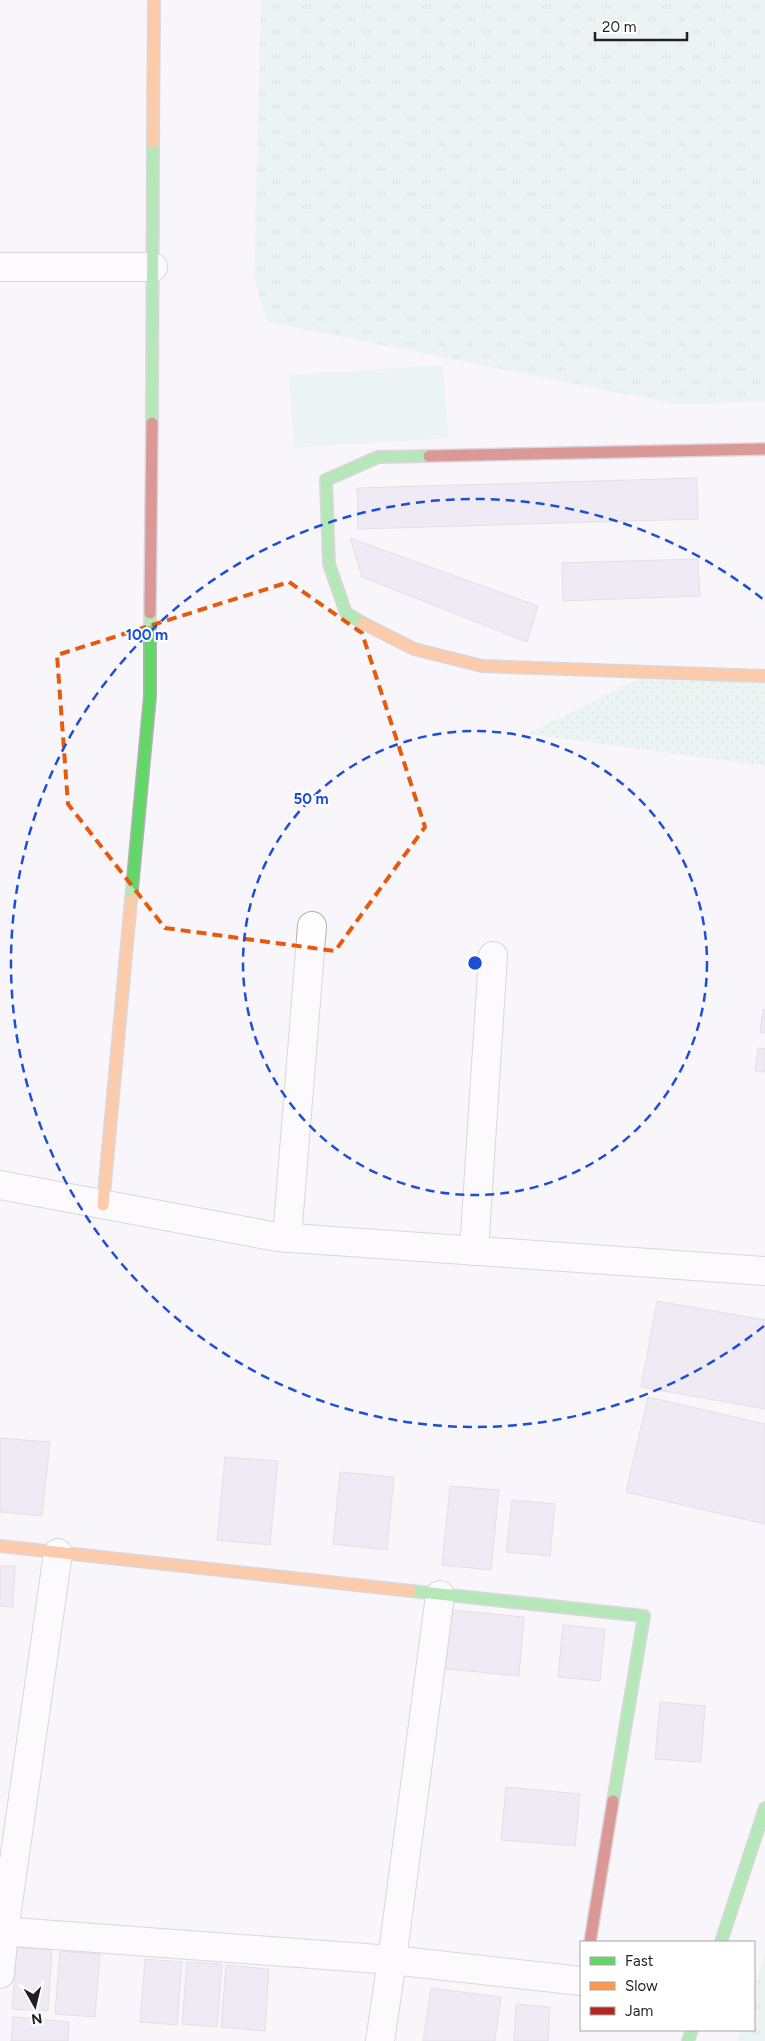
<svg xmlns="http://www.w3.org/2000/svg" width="765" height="2041" viewBox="0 0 765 2041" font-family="Figtree,sans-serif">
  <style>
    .grass { fill: url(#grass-tufts) }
    .park { fill: url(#park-dots) }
    .pitch { fill: #daf1e6 }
    .building { fill: #e3dbe8; stroke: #c8c5ca }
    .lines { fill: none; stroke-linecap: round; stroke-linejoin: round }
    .street-casing { stroke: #b3b0b5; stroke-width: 30 }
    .fast-casing { stroke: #b3b0b5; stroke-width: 14 }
    .slow-casing { stroke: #b3b0b5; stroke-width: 14 }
    .jam-casing { stroke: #b3b0b5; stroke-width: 14 }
    .street { stroke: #fefefe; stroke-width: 28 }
    .fast { stroke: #63d668; stroke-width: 11 }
    .slow { stroke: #ff974d; stroke-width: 11 }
    .jam { stroke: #b3261e; stroke-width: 11 }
    .marked { fill: none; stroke: #e8590c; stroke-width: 4; stroke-dasharray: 10 6; stroke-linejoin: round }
    .ring { fill: none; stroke: #1d4ed8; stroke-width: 2.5; stroke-dasharray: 9 6 }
    .centre { fill: #1d4ed8; stroke: #fff; stroke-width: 2.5 }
    .ring-label { font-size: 15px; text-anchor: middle; font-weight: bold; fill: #1d4ed8; stroke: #fff; stroke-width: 4; stroke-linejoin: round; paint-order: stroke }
  </style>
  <defs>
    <pattern id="grass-tufts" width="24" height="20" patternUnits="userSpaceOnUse" patternTransform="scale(1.25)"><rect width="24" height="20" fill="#daf1e6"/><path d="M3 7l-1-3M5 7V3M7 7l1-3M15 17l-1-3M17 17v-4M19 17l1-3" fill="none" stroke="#bbcec5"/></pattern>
    <pattern id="park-dots" width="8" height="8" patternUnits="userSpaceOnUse" patternTransform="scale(1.25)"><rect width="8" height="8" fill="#daf1e6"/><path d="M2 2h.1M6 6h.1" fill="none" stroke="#bbcec5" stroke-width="1.8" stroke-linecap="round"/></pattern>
  </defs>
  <rect width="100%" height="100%" fill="#f9f6fb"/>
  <g class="grass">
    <path d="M261,0H765V402L673,404L267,322L254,278Z"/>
    <path d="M765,1952V2041H737L740,2030H754V1988Z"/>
  </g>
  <path class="park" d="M765,676V766L527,734L640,678Z"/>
  <path class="pitch" d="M443,365L448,438L294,448L289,375Z"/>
  <g class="building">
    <path d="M697,478L698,519L358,529L357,488Z"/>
    <path d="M350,538L538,606L527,642L362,577Z"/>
    <path d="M698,559L700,596L563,601L562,563Z"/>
    <path d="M763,1009L765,1010V1033L760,1032Z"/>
    <path d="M758,1048L765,1049V1072L755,1071Z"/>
    <path d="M657,1301L765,1320V1409L641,1387Z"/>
    <path d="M648,1397L765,1424V1524L626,1492Z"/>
    <path d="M0,1438L50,1442L42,1516L0,1512Z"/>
    <path d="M225,1457L278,1461L270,1545L217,1540Z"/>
    <path d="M340,1472L394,1477L387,1550L333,1544Z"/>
    <path d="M450,1486L499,1490L491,1570L442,1565Z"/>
    <path d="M512,1500L555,1504L550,1556L506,1552Z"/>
    <path d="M0,1566H15L13,1607L0,1606Z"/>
    <path d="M442,1609L524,1617L519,1676L437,1668Z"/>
    <path d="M563,1625L605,1629L600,1681L558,1677Z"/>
    <path d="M660,1702L705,1706L701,1762L655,1759Z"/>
    <path d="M506,1787L580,1794L575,1846L501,1840Z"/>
    <path d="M17,1947L52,1950L48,2011L12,2009Z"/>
    <path d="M60,1951L100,1954L95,2017L55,2014Z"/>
    <path d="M145,1959L182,1962L177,2025L140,2022Z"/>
    <path d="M187,1962L222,1964L217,2027L182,2024Z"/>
    <path d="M226,1965L269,1969L265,2031L221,2027Z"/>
    <path d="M431,1988L501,1997L495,2041H423Z"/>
    <path d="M516,2004L550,2007L548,2041H514Z"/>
    <path d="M13,2017L69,2022L68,2041H11Z"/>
  </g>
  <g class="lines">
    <defs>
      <g id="street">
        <path d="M0,267H153"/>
        <path d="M0,1185L277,1237L765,1271"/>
        <path d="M287,1238L312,926"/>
        <path d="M474,1251L493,956"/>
        <path d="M0,1931L392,1960L581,1981"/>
        <path d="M0,1974L4,1931L58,1553"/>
        <path d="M380,2041L392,1960L440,1595"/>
      </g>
      <g id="fast">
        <path d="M152,423L153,142"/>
        <path d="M363,623L346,613L329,564L326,480L378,457L429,456"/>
        <path d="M131,900L150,696V613"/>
        <path d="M411,1591L644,1616L613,1801"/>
        <path d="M721,1942L765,1808"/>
        <path d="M688,2041L692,2030"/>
      </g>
      <g id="slow">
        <path d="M153,142L154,0"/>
        <path d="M363,623L414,649L482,666L765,676"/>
        <path d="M103,1205L131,900"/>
        <path d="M0,1546L411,1591"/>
      </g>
      <g id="jam">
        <path d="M429,456L765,449"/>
        <path d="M150,613L152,423"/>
        <path d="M590,1942L613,1801"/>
      </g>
    </defs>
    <use href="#street" class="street-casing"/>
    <use href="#fast" class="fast-casing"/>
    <use href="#slow" class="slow-casing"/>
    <use href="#jam" class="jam-casing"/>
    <use href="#street" class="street"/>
    <use href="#fast" class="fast"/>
    <use href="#slow" class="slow"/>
    <use href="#jam" class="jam"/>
  </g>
  <path d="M0 0H765V2041H0ZM289,582L362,633L425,827L335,951L165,928L68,804L57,655Z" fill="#f9f6fb" fill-opacity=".55" fill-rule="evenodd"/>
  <path class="marked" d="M289,582L362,633L425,827L335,951L165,928L68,804L57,655Z"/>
  <g class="ring">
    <circle cx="475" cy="963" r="232"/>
    <path d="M764 1326A464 464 0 1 1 764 600"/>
  </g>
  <circle cx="475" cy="963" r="8" class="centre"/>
  <g class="ring-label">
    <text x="147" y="640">100 m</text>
    <text x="311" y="804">50 m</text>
  </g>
  <rect x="580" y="1941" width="175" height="90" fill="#ffffff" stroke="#a7a5a7"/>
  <rect x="590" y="1957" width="25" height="8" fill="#63d668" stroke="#a7a5a7"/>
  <text x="625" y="1966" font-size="15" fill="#221e24">Fast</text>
  <rect x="590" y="1982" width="25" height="8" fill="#ff974d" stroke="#a7a5a7"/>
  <text x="625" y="1991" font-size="15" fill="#221e24">Slow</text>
  <rect x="590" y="2007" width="25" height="8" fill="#b3261e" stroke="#a7a5a7"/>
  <text x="625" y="2016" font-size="15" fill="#221e24">Jam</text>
  <g transform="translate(35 2006) rotate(172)" stroke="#ffffff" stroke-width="4" paint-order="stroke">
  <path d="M0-4L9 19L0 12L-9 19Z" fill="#221e24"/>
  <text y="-8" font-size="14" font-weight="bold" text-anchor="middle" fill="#221e24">N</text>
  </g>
  <path d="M595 32v8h92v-8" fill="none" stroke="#221e24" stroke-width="2.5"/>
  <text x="602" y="32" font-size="15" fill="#221e24" stroke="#ffffff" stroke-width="4" paint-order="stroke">20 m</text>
</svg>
